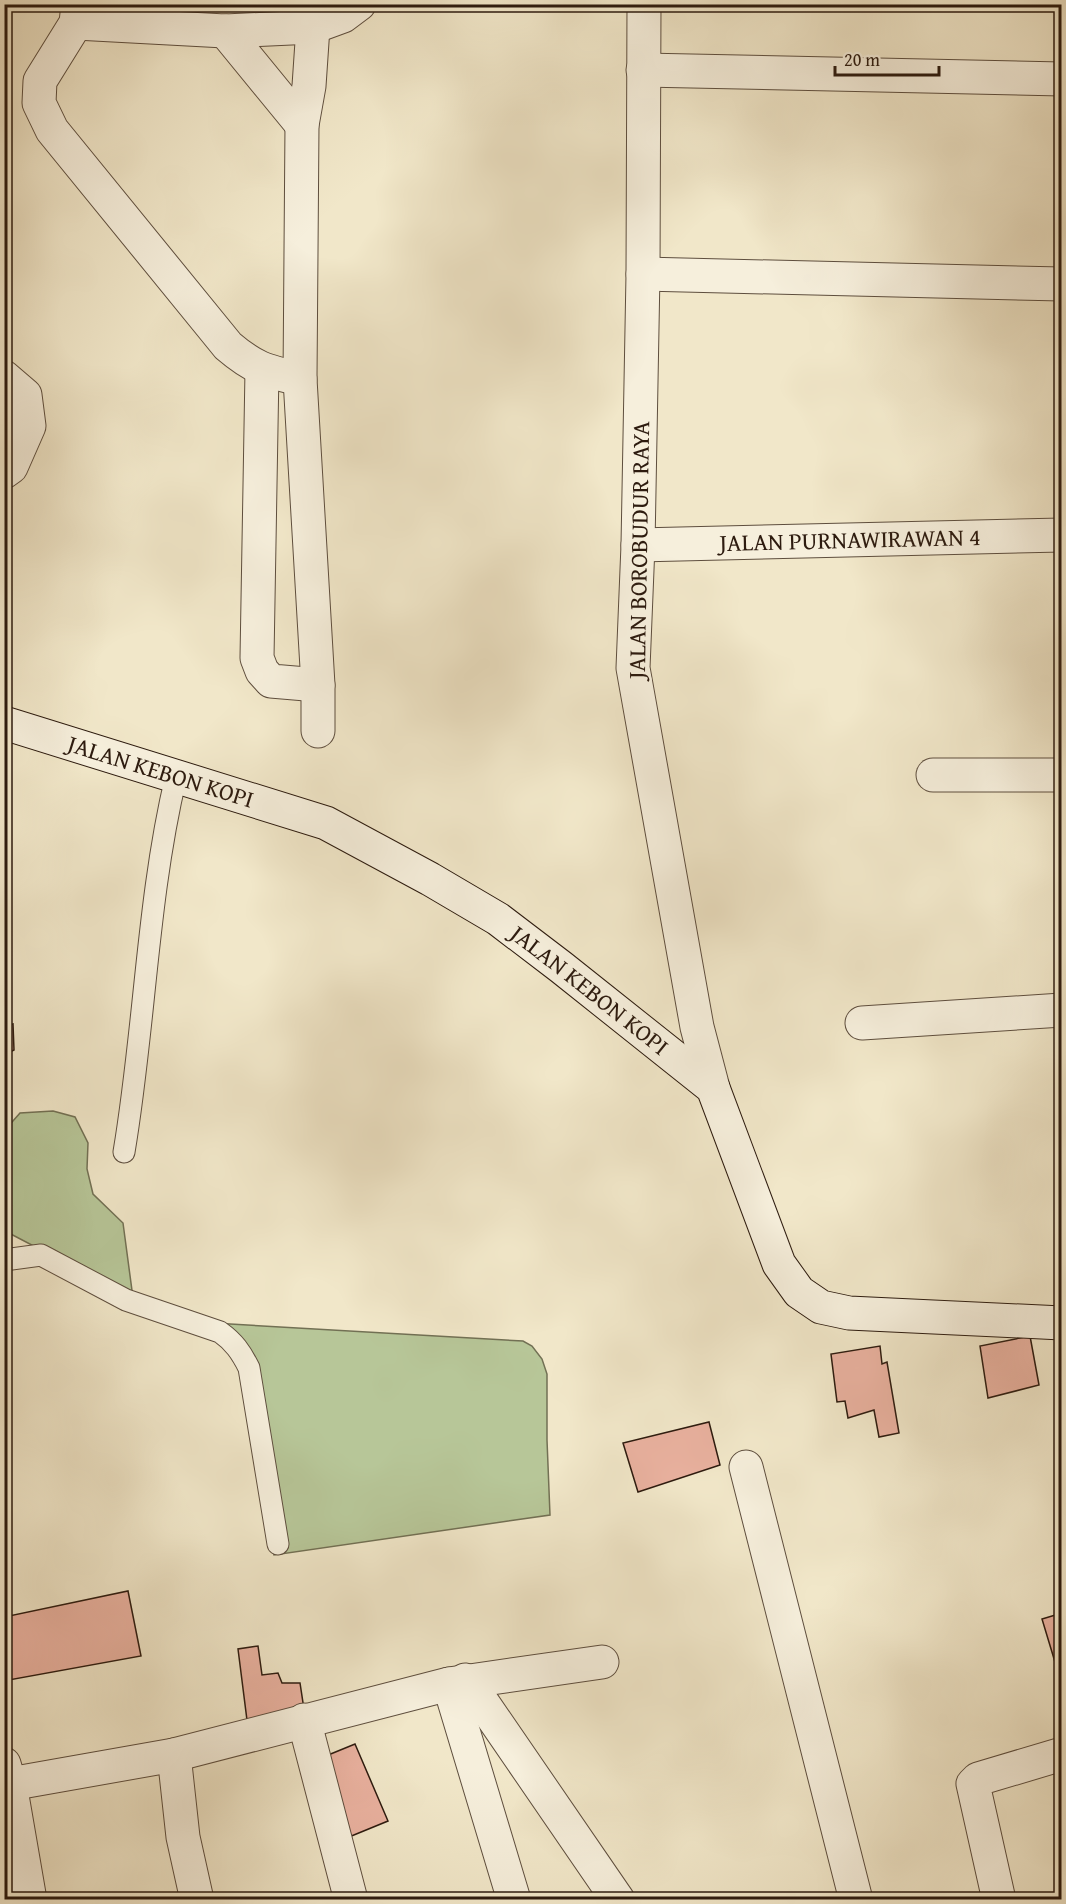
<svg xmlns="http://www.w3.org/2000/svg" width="1066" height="1904" viewBox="0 0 1066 1904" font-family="'Gentium Book Plus',serif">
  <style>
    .green { fill: #b7c698; stroke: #727054; stroke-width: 1.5 }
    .building { fill: #e9b19f; stroke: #2d1b0f; stroke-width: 1.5 }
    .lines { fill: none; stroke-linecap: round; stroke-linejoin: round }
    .service-casing { stroke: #5e4e3e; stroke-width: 23 }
    .minor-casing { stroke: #5e4e3e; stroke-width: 35 }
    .secondary-casing { stroke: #2d1b0f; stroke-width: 35 }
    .service { stroke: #f6efdc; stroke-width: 21 }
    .minor { stroke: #f6efdc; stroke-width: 33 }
    .secondary { stroke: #f6efdc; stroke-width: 33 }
    .labels { text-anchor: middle; stroke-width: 4.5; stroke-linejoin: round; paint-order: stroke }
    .street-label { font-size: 24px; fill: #2d1b0f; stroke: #f6efdc }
  </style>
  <rect width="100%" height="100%" fill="#f1e7c9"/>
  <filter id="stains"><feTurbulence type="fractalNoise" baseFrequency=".00333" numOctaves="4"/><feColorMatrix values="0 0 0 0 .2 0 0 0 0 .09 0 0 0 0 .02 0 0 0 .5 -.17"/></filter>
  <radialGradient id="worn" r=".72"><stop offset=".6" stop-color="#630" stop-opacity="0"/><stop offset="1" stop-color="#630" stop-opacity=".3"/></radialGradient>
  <g class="green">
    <path d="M53,1111L75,1117L88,1143L87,1169L93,1194L123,1223L133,1298L5,1231V1130L20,1113Z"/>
    <path d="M213,1323L523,1341L532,1346L542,1359L547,1374V1440L550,1515L274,1555L242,1373Z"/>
  </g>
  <g class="building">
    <path d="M13,1024L14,1050L4,1055V1026Z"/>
    <path d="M1030,1336L1039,1385L988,1398L980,1346Z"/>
    <path d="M880,1346L882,1364L887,1362L899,1433L879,1437L874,1410L848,1418L845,1401L837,1402L831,1354Z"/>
    <path d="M709,1422L720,1465L638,1492L623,1443Z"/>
    <path d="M128,1591L141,1656L9,1680L4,1650V1617Z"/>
    <path d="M1062,1613V1671L1058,1672L1042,1619Z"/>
    <path d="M258,1646L262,1675L278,1673L282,1683H300L305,1716L248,1728L238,1649Z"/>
    <path d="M355,1744L388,1821L349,1837L316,1760Z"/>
  </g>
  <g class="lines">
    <defs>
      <g id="service">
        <path d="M124,1152C145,1028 147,898 176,777"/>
        <path d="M4,1260L41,1255L126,1300L220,1332C234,1342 241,1352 249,1368L278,1544"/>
      </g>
      <g id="minor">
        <path d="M78,4L76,23L40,81L39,103L52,130L228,346C255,369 266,371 300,379"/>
        <path d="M644,4L643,274L638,545L633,668L697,1027L713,1088"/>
        <path d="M76,23L225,31L313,27L343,16L359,4"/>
        <path d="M313,27L309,86L302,125L300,379L318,685V731"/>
        <path d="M225,31L302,125"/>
        <path d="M643,70L1062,79"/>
        <path d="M643,274L1062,284"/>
        <path d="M262,370L257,658L262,671L271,681L318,685"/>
        <path d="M4,377L25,395L29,426L11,467L4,472"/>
        <path id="s1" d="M638,545L1062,535"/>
        <path d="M933,775H1062"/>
        <path d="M862,1023L1062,1010"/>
        <path d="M746,1467L856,1900"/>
        <path d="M465,1680L478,1696L618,1900"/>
        <path d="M449,1684L514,1900"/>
        <path d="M304,1720L351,1900"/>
        <path d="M174,1755L183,1837L197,1900"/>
        <path d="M4,1764L10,1784L30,1900"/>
        <path d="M10,1784L174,1755L449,1684L602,1662"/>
        <path d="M999,1900L973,1784L978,1779L1062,1754"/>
      </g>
      <g id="secondary">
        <path id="s2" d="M4,723L326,823L430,879L498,919L561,967L713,1088L779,1264L799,1292L821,1307L849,1313L1062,1323"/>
      </g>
    </defs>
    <use href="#service" class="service-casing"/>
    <use href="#minor" class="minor-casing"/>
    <use href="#secondary" class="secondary-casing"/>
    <use href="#service" class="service"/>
    <use href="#minor" class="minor"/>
    <use href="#secondary" class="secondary"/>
  </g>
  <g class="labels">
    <g class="street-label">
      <text dy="8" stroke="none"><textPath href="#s1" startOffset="212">JALAN PURNAWIRAWAN 4</textPath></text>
      <text transform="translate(639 550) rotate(-89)" y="8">JALAN BOROBUDUR RAYA</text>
      <text dy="8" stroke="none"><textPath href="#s2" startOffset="164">JALAN KEBON KOPI</textPath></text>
      <text dy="8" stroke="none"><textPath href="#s2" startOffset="650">JALAN KEBON KOPI</textPath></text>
    </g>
  </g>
  <rect width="1066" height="1904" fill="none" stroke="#f1e7c9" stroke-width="24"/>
  <rect x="6" y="6" width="1054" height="1892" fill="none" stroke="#2d1b0f" stroke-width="3"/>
  <rect x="12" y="12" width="1042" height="1880" fill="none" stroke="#2d1b0f" stroke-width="1.5"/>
  <path d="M835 66v9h104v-9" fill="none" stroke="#2d1b0f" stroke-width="3"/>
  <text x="844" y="66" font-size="18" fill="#2d1b0f" stroke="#f6efdc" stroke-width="4.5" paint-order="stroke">20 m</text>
  <rect width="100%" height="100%" filter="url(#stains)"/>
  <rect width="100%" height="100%" fill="url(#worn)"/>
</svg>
